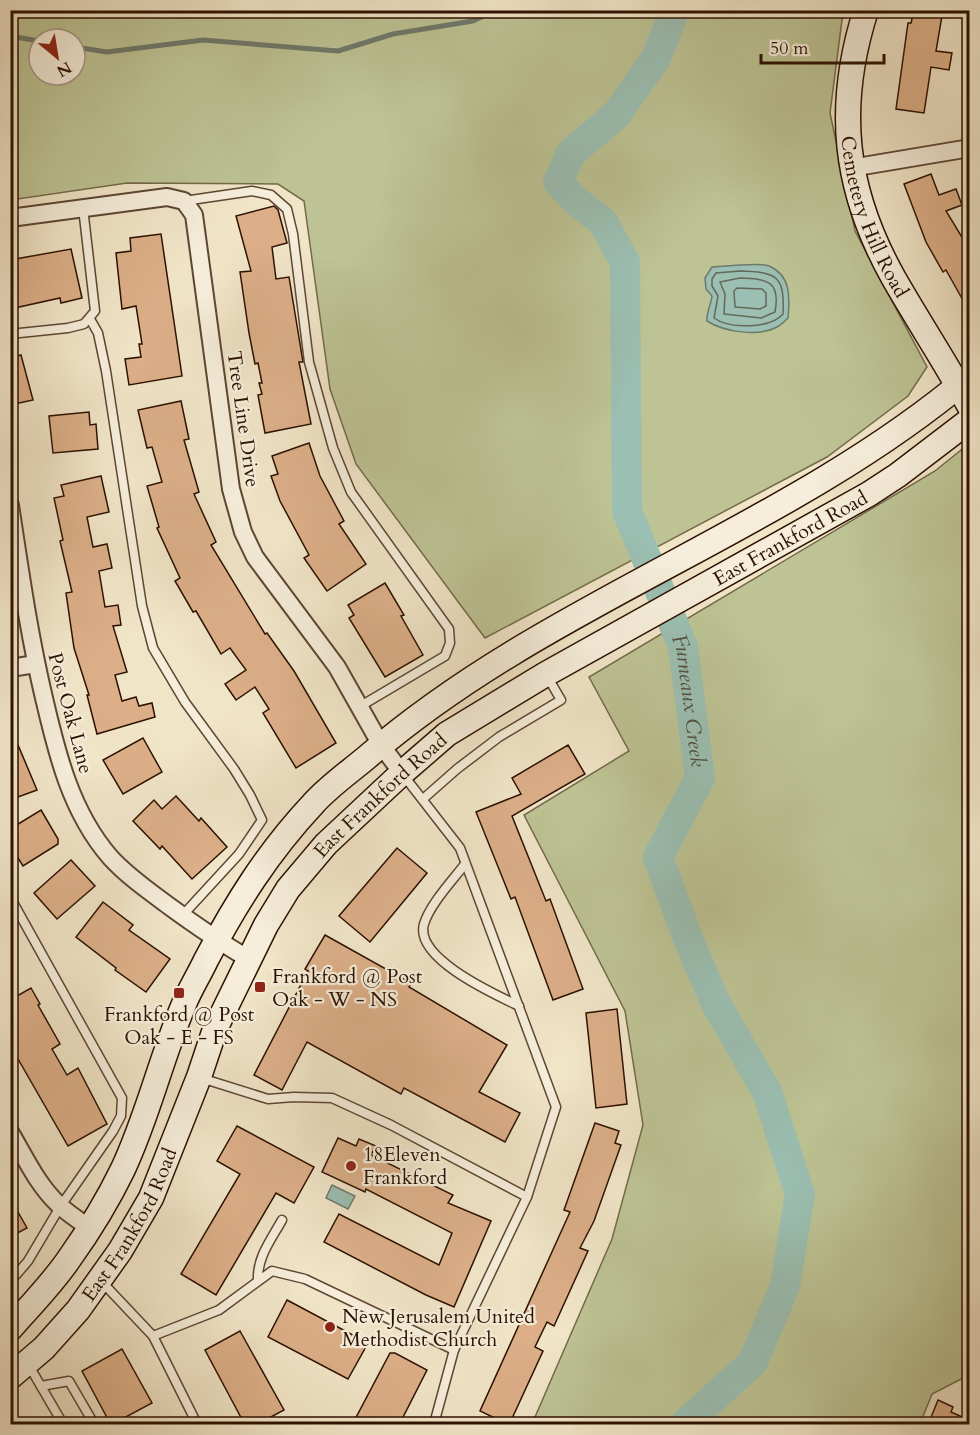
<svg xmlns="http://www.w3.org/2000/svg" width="980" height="1435" viewBox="0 0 980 1435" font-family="Cardo,serif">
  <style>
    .green { fill: #bdc394; stroke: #746a4a; stroke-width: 1.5; fill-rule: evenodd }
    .water { fill: #9bbfb2; stroke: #6f796b; stroke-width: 1.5 }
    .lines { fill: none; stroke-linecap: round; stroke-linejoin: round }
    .shore { stroke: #64685a; stroke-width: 1.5 }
    .stream { stroke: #6f796b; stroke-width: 5 }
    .river { stroke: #9bbfb2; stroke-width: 30 }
    .building { fill: #dcaf88; stroke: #2c1101; stroke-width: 1.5 }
    .lane-casing { stroke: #5d4633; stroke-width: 11 }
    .street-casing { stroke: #5d4633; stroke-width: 20 }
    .secondary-casing { stroke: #2c1101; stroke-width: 27 }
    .lane { stroke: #f6eedb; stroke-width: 8 }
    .street { stroke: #f6eedb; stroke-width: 16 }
    .secondary { stroke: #f6eedb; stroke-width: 24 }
    .poi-dot { fill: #8f2418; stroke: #f6eedb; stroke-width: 2 }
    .labels { text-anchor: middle; stroke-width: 4.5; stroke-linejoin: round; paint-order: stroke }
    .street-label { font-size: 20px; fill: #2c1101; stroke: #f6eedb }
    .poi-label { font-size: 20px; fill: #2c1101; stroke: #f6eedb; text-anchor: start }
    .water-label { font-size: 21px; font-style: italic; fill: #534e3f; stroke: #f6eedb }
  </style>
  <rect width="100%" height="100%" fill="#f1e5c8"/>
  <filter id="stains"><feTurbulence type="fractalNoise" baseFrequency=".00333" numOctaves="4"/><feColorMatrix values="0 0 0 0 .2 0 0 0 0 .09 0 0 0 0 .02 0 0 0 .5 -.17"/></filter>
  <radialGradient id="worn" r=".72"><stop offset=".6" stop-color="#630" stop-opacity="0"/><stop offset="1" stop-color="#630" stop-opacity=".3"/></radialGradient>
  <g class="green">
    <path d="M10,11H845L842,20L830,113L855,231L927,367L908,396L827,457L485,638L356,464L330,389L304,201L278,184L127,183L11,200ZM39,39H75V75H39Z"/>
    <path d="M966,446L970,447L969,1375L932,1394L920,1424H532L612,1239L643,1125L625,1011L524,815L629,751L589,677L935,471Z"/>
  </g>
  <g class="water">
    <path d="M740,265C748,265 762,263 769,266C791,275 790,298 788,318C785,321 781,325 777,327C759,337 724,332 707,321C706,313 711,305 712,296L706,289L705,278L712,267Z"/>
    <path d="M332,1185L355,1196L348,1209L326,1198Z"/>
  </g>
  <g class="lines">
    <g class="shore">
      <path d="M740,271C776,272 785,275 783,314C770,329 729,329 714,318L718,296L712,286V279L716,273Z"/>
      <path d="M740,278C766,279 781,280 775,312L761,318L724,314L725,294L720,282Z"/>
      <path d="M737,288L762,289L766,293V306L760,309L735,307L734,291Z"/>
    </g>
    <g class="stream">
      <path d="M10,36L39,41"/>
      <path d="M75,47L107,52L203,40L338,51L393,34L473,21L496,10"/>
    </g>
    <path class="river" id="s1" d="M675,10L656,58L616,115L571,153L558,182L576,201L603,222L625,262L627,511L683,647L700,778L658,857L687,936L715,1002L767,1092L800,1194L785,1286L753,1362L685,1424"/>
  </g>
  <g class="building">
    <path d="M914,10H943L936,51L952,53L949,70L931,67L924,113L896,109L908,23H911Z"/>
    <path d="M931,174L939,195L956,189L962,205L946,211L963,239L969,235V311L946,270L943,272L926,242L904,184Z"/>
    <path d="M274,206L278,210L287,243L272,247L276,279L289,277L303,362H299L311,424L265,433L258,395L262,394L259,383H262L258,363L255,364L249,333L240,272L251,271L236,216Z"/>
    <path d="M161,234L182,376L129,385L125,359L141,357L139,344H142L136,306L122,309L116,253L131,251L130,238Z"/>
    <path d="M71,249L82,298L61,303L60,298L10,309V260Z"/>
    <path d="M21,355L33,400L10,405V358Z"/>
    <path d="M181,401L189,439L184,440L199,492L194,494L216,542L211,545L265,634L267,633L294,671L336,743L296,768L263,713L269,709L255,687L236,700L225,684L246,670L230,648L221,654L196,611L193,612L175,581L180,578L157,528L159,527L147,486L162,482L152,447L147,448L138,410Z"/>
    <path d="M89,412L90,425L96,424L98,449L53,453L49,416Z"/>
    <path d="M309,443L320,476L344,521L339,524L366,564L327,591L304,558L309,555L280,501L271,476L278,474L272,456Z"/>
    <path d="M101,476L109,512L87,517L93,547L107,544L112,568L99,571L105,607L118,605L121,625L113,626L127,672L115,675L122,701L136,697L139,706L152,703L155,717L97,734L87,695H89L74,648L66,593L72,592L60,541L63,540L54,498L64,496L61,485Z"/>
    <path d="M385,583L404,615L401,616L423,655L385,677L349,618L354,615L348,605Z"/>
    <path d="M10,726L37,790L10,800Z"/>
    <path d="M143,738L162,772L123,794L103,760Z"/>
    <path d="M568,745L585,774L512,816L546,901L550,899L583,989L553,1000L515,897L511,899L476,812L521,794L512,778Z"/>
    <path d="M176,796L199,821L201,818L227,847L192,879L162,846L160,849L133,821L154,800L162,809Z"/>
    <path d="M41,810L58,839V844L23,866L10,845V829Z"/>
    <path d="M397,848L427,873L370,942L339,916Z"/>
    <path d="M71,860L95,886L57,919L34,893Z"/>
    <path d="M103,902L133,925L129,930L170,959L146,992L115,970L116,968L76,937Z"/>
    <path d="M325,935L411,983L409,987L507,1045L479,1092L520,1113L505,1142L404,1088L401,1094L307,1042L282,1090L254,1075L308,971L305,969Z"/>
    <path d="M31,988L40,1004L38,1005L60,1044L52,1049L67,1075L78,1068L107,1124L68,1146L10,1045V1000Z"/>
    <path d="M617,1009L627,1104L596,1108L586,1013Z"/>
    <path d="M595,1123L619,1131L615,1143L621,1145L594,1221L580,1248L588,1251L554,1326L547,1322L535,1347L543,1351L509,1425L480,1411L570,1212L564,1210Z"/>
    <path d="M237,1126L314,1167L294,1203L276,1193L216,1295L181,1274L240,1174L217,1161Z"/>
    <path d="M338,1138L356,1146L359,1139L376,1146L371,1155L453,1195L448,1203L491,1221L454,1307L426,1295L324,1242L339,1214L439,1265L452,1233L366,1189L365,1192L322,1172Z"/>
    <path d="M10,1198L27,1228L10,1237Z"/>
    <path d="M287,1300L368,1343L348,1379L268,1337Z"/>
    <path d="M240,1331L284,1410L256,1425H245L205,1350Z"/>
    <path d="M122,1349L152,1403L111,1425L82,1371Z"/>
    <path d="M390,1353H395L427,1370L399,1425H352Z"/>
    <path d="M938,1400L953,1407L951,1412L969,1420V1425H928Z"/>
  </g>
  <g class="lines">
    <defs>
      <g id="lane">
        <path d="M184,201L252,191L271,195L287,209L293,234L309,362L333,448L351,492L449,629L450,643L445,656L359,707"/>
        <path d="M90,319L98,333L106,371L142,606L153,648L185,702L234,769L250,795L262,820L239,854L182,916"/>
        <path d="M10,334L68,328L84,324L95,311L83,208"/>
        <path d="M404,776L460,848L556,1107L527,1197L454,1350L434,1424"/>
        <path d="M423,799L457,769L499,737L561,700L547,676"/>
        <path d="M465,864C453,880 430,904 424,924C414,958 494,994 519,1006"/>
        <path d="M10,897L122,1098L121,1116L113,1131L60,1207L28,1261L16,1275L10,1278"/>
        <path d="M201,1078L268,1099L294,1097L332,1098L391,1125L527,1197"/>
        <path d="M258,1280C257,1257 271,1240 282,1220"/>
        <path d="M102,1282L153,1336L197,1424"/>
        <path d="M153,1336L219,1310L272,1271L305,1279L454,1350"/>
        <path d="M28,1364L63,1424"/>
        <path d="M41,1386L69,1381L94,1424"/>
      </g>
      <g id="street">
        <path d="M851,168L970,148"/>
        <path d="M10,218L167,197L184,201L194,215L231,489L243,532L255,557L337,667L381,745L402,773"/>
        <path d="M10,505C20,570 29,635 44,698C57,754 71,812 110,857C127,876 149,891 169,906C195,925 221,943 249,959"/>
        <path d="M10,668L36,664"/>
        <path d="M10,1132C25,1157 37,1184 58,1204C67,1213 79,1220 89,1228"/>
      </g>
      <g id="secondary">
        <path id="s2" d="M866,10C835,107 844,189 893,277C918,321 946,363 970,407"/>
        <path d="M10,1329C30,1306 52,1284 69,1259C89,1231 108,1200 123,1169C148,1116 161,1058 184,1004C190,989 199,975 206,960C236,903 268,852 313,804C328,787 348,773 366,758C547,601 787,531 970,376"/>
        <path id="s3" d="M10,1377L44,1348L78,1310L120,1251L151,1198L199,1077L215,1029L266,925L288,889L326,844L402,773L447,734L546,674L869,494L898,475L970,420"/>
      </g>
    </defs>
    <use href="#lane" class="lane-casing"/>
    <use href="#street" class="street-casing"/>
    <use href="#secondary" class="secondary-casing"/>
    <use href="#lane" class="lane"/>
    <use href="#street" class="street"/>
    <use href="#secondary" class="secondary"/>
  </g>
  <g class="poi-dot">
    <rect x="254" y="981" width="12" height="12" rx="3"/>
    <rect x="173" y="987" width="12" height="12" rx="3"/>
    <circle cx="351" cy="1166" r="6"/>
    <circle cx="330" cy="1327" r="6"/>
  </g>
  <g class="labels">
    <g class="street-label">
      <text dy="7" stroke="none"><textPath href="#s2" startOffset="213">Cemetery Hill Road</textPath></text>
      <text transform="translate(244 419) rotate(82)" y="7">Tree Line Drive</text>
      <text dy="7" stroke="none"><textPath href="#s3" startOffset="1186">East Frankford Road</textPath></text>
      <text transform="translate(71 713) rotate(75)" y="7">Post Oak Lane</text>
      <text dy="7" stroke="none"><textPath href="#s3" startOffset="700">East Frankford Road</textPath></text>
      <text dy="7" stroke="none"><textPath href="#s3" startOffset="196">East Frankford Road</textPath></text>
    </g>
    <g class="poi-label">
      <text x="272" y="983">Frankford @ Post<tspan x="272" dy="23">Oak - W - NS</tspan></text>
      <text x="179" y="1021" text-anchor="middle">Frankford @ Post<tspan x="179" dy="23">Oak - E - FS</tspan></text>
      <text x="363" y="1161">18Eleven<tspan x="363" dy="23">Frankford</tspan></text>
      <text x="342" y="1323">New Jerusalem United<tspan x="342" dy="23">Methodist Church</tspan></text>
    </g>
    <g class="water-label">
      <text dy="7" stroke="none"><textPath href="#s1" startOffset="768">Furneaux Creek</textPath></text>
    </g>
  </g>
  <rect width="980" height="1435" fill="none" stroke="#f1e5c8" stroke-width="36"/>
  <rect x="12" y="12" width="956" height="1411" fill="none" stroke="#2c1101" stroke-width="3"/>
  <rect x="18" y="18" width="944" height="1399" fill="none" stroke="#2c1101" stroke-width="1.5"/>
  <g transform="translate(57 57) rotate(150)"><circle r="28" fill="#f6eedb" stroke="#a59684" stroke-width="1.5"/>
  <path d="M0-4.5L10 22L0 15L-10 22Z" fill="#8f2418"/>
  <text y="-9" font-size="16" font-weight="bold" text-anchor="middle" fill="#2c1101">N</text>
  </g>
  <path d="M761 54v9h123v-9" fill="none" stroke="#2c1101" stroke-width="3"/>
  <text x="770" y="54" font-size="18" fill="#2c1101" stroke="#f6eedb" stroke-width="4.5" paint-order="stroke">50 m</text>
  <rect width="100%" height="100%" filter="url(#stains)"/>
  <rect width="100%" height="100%" fill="url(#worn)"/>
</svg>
